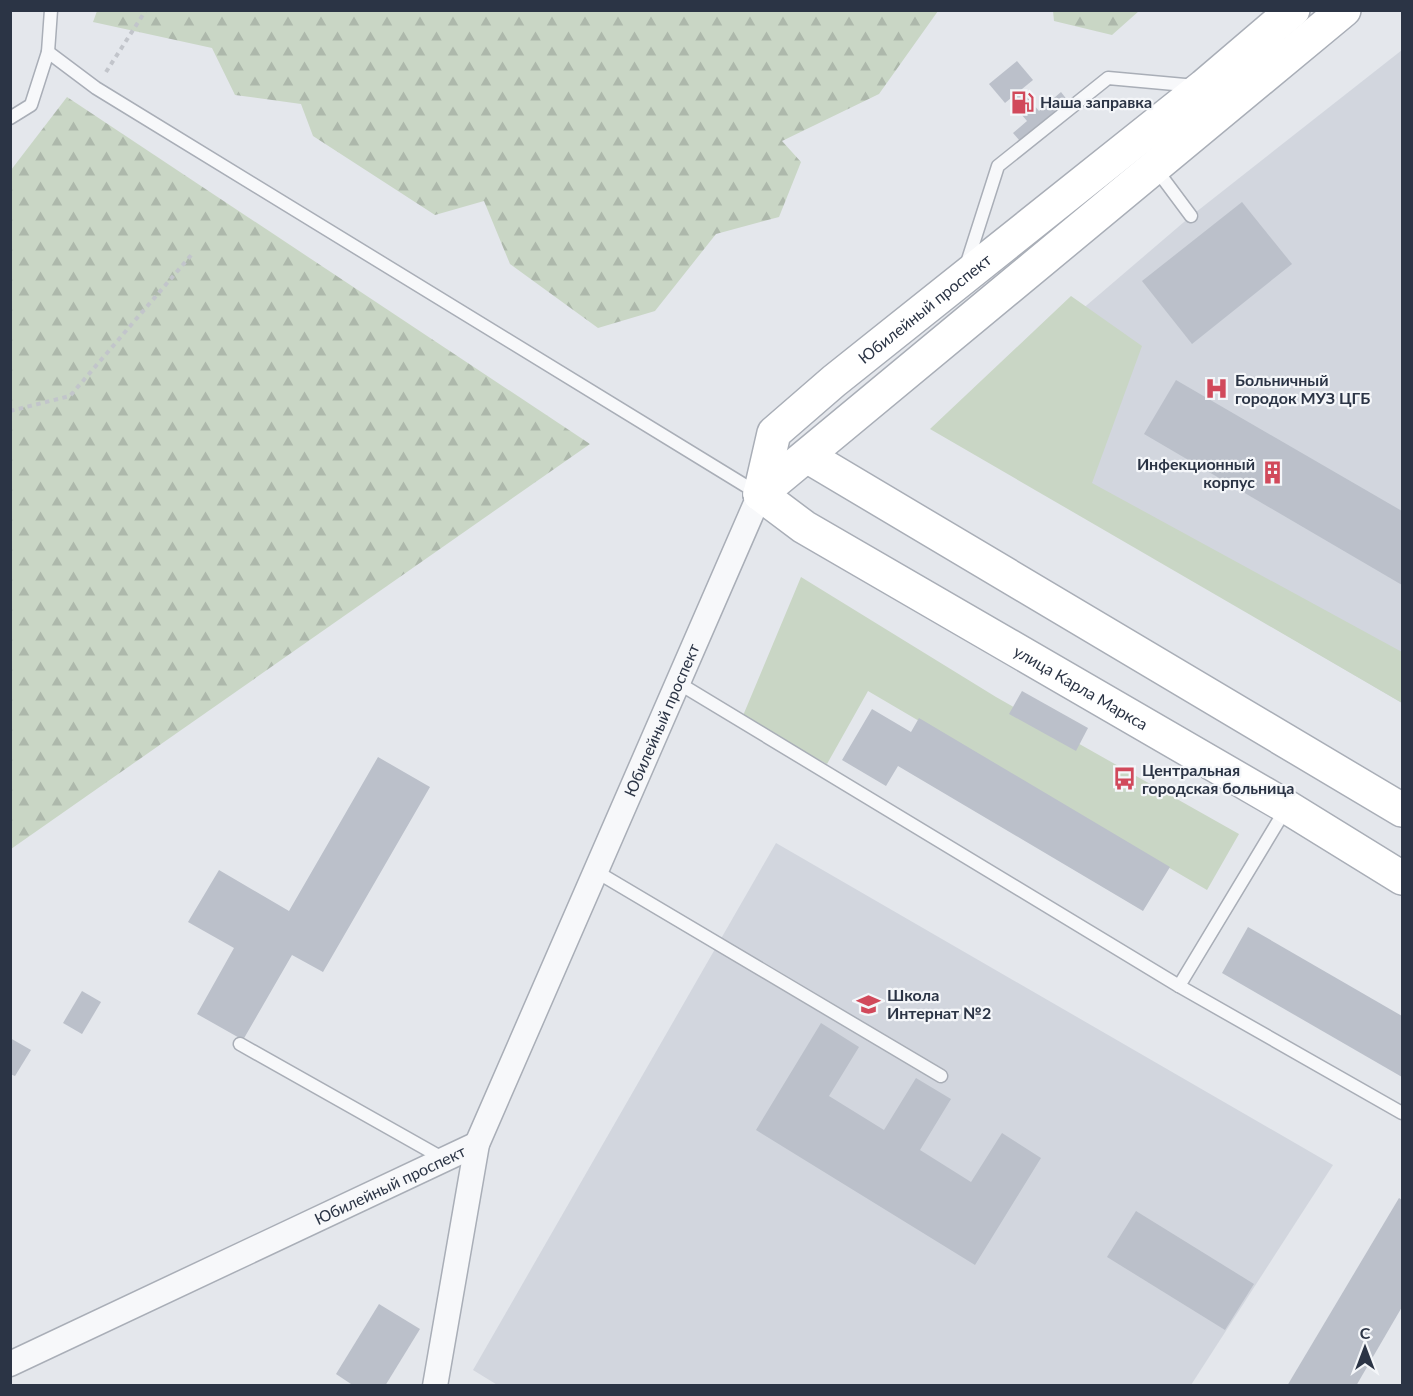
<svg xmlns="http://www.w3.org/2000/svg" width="1413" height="1396" viewBox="0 0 1413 1396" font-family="Lato,sans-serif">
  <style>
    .built { fill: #d2d6de }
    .green { fill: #c9d6c5 }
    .forest { fill: url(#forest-firs) }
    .building { fill: #bbc0ca }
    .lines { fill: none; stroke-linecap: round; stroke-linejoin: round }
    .service-casing { stroke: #a9aeb7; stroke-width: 15 }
    .minor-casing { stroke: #a9aeb7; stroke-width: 27 }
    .secondary-casing { stroke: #a9aeb7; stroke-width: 36 }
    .path { stroke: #c2c5cb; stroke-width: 4; stroke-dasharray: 4.5 4.5; stroke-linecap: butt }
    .service { stroke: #f7f8fa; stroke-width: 12 }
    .minor { stroke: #f7f8fa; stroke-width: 24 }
    .secondary { stroke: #fff; stroke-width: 33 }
    .labels { text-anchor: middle; stroke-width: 4.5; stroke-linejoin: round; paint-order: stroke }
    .poi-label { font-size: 16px; font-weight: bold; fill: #2b3445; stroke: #f4f6f9; text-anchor: start }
    .street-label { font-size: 16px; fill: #2b3445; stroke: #f4f6f9 }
  </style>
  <defs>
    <pattern id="forest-firs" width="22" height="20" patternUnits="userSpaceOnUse" patternTransform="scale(1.5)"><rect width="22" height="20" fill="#c9d6c5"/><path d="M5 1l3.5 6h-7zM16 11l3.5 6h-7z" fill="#adb8ab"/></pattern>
  </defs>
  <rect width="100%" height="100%" fill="#e4e7ec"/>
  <g class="built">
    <path d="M1402,50V703L989,461L1073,317L1191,216Z"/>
    <path d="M776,843L1333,1165L1191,1385L499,1386L473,1370Z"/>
  </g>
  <g class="green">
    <path d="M1071,296L1142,346L1092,483L1402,652V703L930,429Z"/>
    <path d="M801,577L996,697L1239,834L1207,890L868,691L827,764L742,718Z"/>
  </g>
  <g class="forest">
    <path d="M97,11V10L938,11L879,94L782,141L801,162L779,217L716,234L655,311L598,328L510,264L484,201L435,215L313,136L301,104L235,95L212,48L93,22Z"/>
    <path d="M1053,11V10L1139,11L1112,35L1054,21Z"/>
    <path d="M67,97L590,444L11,849V170Z"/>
  </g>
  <g class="building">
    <path d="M1017,61L1033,80L1005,103L989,84Z"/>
    <path d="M1022,91L1039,111L1061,92L1075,110L1027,149L1013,133L1027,121L1010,101Z"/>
    <path d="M1242,202L1292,264L1192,344L1142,281Z"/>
    <path d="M1176,380L1402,511V585L1144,434Z"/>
    <path d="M1022,691L1088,728L1076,751L1009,714Z"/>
    <path d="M872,709L911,732L919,718L1170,867L1143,911L898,766L886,786L842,760Z"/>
    <path d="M378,757L430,787L323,972L292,955L243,1040L197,1014L234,948L188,922L219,870L289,911Z"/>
    <path d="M1248,927L1402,1016V1077L1222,973Z"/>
    <path d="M82,991L101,1002L82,1034L63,1023Z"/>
    <path d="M821,1023L859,1047L829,1096L884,1130L916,1078L951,1099L920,1150L971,1182L1002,1133L1041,1158L975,1265L756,1130Z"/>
    <path d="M10,1038L31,1050L15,1076L10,1074Z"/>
    <path d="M1399,1198L1402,1200V1307L1356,1386H1287Z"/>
    <path d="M1136,1211L1254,1284L1225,1330L1107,1257Z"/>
    <path d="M379,1304L420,1329L385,1386H354L336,1374Z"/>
  </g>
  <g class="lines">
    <defs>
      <g id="service">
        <path d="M48,52L96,88L759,494"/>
        <path d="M10,118L31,105L48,52L51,10"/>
        <path d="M1156,169L1191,216"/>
        <path d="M966,266L998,166L1108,78L1196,86"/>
        <path d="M680,684L1179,986"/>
        <path d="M1287,807L1179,986L1402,1113"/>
        <path d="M597,872L941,1076"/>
        <path d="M240,1044L444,1159"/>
      </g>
      <g id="minor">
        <path id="s1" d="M10,1364L477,1144"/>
        <path id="s2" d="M435,1386L477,1144L760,494"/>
      </g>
      <g id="secondary">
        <path d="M807,456L1402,810"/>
        <path d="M760,494L1344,10"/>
        <path id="s3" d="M760,494L804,527L1287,807L1402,878"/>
        <path id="s4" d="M760,494L774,433L834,381L1204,86L1293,10"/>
      </g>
    </defs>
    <use href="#service" class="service-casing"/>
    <use href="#minor" class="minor-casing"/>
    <use href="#secondary" class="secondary-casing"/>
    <g class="path">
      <path d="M106,72L146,10"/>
      <path d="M10,411L70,396L193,253"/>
    </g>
    <use href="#service" class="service"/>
    <use href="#minor" class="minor"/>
    <use href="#secondary" class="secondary"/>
  </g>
  <defs>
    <symbol id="fuel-bare" viewBox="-9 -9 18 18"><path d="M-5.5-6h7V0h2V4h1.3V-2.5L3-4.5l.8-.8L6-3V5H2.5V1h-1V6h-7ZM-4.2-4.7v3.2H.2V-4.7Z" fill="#d1495b" stroke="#f4f6f9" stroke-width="2.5" paint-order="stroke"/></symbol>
    <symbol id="hospital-bare" viewBox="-9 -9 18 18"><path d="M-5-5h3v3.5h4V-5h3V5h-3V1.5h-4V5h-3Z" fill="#d1495b" stroke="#f4f6f9" stroke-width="2.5" paint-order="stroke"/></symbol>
    <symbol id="building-bare" viewBox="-9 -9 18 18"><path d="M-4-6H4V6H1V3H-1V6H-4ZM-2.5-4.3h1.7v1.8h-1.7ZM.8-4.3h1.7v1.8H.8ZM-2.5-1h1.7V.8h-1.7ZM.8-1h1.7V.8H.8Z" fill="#d1495b" stroke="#f4f6f9" stroke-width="2.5" paint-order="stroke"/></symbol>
    <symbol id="bus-bare" viewBox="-9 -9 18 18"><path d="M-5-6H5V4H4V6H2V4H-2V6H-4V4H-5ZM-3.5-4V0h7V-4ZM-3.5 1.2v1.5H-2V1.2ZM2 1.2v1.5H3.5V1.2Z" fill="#d1495b" stroke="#f4f6f9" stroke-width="2.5" paint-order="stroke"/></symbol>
    <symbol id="school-bare" viewBox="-9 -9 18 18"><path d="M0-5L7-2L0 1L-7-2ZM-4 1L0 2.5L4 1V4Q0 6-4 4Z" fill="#d1495b" stroke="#f4f6f9" stroke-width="2.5" paint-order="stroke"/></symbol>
  </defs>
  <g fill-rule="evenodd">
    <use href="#fuel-bare" x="1006" y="86" width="33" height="33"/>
    <use href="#hospital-bare" x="1200" y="372" width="33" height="33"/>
    <use href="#building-bare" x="1256" y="456" width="33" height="33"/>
    <use href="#bus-bare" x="1108" y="762" width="33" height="33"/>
    <use href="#school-bare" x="852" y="988" width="33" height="33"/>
  </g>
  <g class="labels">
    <g class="poi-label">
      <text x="1040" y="108">Наша заправка</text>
      <text x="1235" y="386">Больничный<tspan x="1235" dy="18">городок МУЗ ЦГБ</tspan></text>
      <text x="1255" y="470" text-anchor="end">Инфекционный<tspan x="1255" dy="18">корпус</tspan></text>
      <text x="1142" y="776">Центральная<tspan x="1142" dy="18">городская больница</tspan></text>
      <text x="887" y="1001">Школа<tspan x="887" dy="18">Интернат №2</tspan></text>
    </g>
    <g class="street-label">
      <text dy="6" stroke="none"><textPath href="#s4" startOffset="258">Юбилейный проспект</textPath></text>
      <text dy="6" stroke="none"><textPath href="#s3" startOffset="375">улица Карла Маркса</textPath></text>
      <text dy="6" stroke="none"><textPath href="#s2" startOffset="708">Юбилейный проспект</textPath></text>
      <text dy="6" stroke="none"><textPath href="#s1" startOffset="420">Юбилейный проспект</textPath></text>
    </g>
  </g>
  <rect width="1413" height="1396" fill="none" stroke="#2b3445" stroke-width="24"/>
  <g transform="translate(1365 1348)" stroke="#f4f6f9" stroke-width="4.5" paint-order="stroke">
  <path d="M0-4.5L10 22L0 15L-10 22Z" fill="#2b3445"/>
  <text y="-9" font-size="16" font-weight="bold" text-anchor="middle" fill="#2b3445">С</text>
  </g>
</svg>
